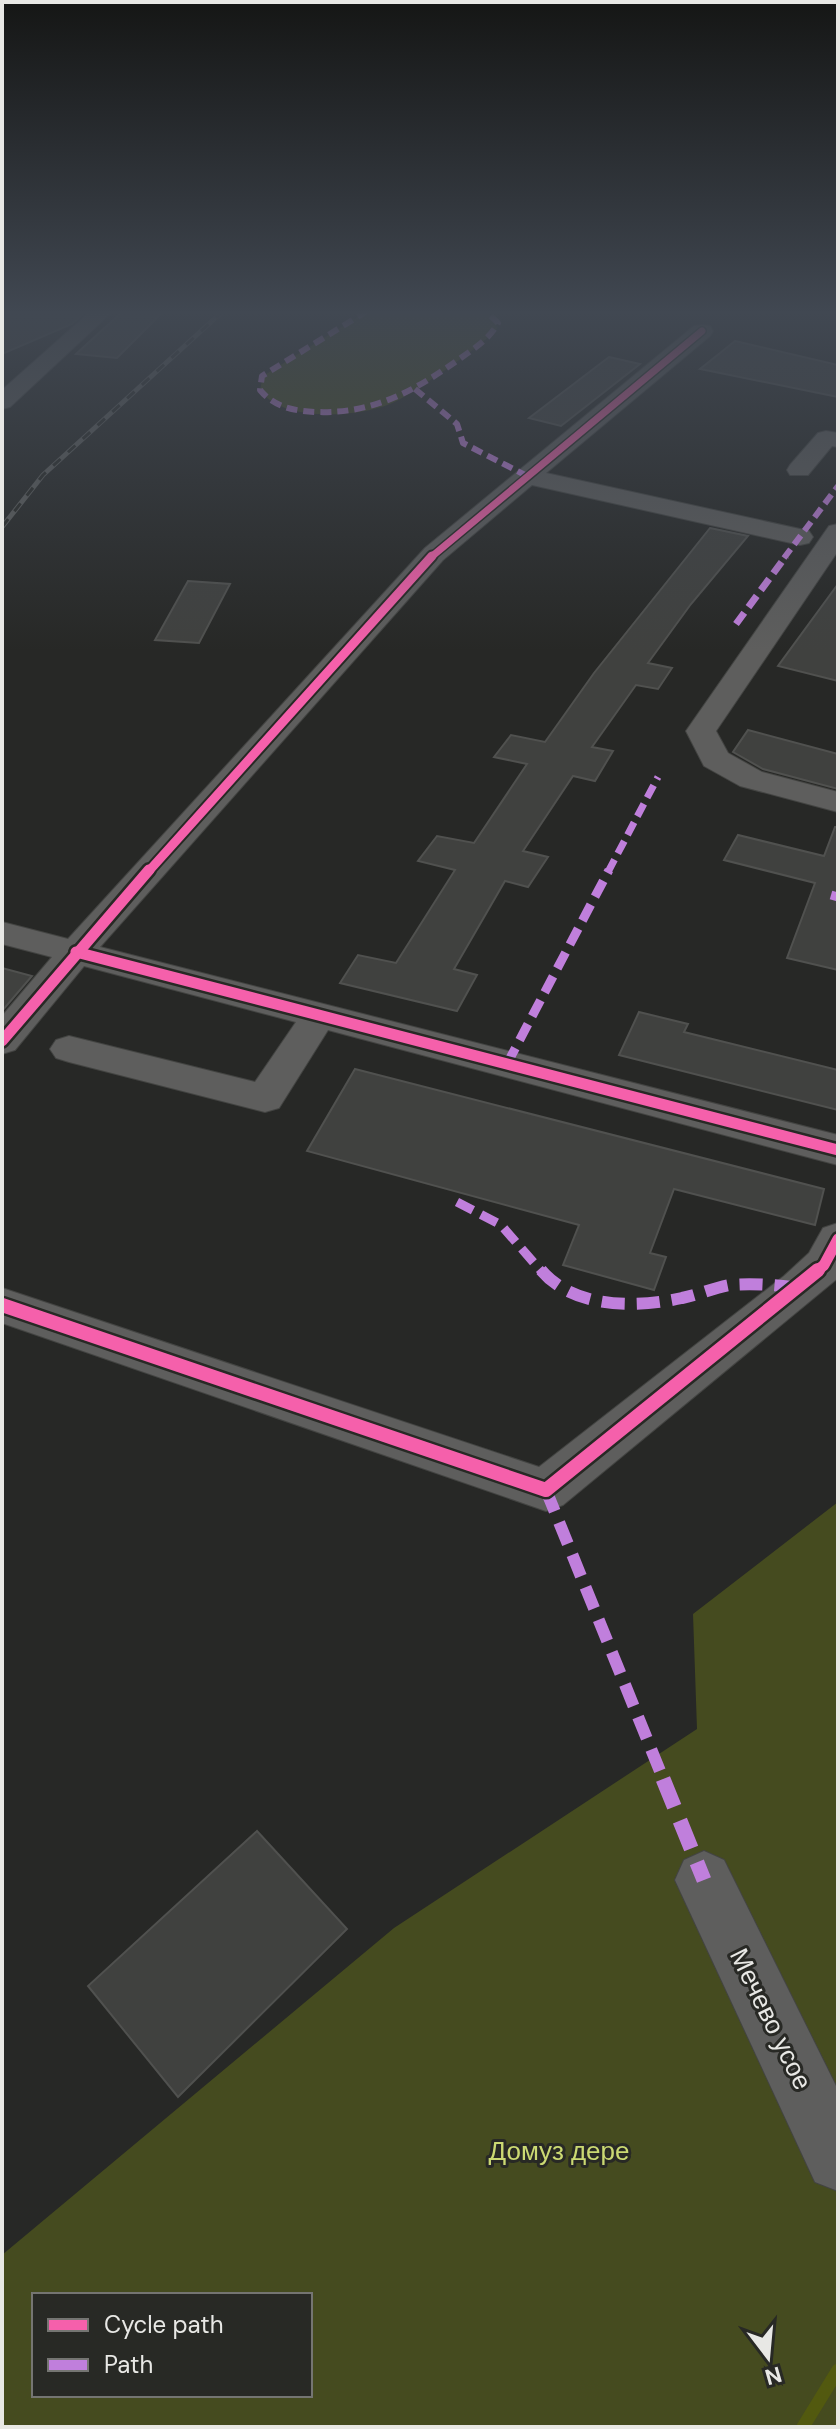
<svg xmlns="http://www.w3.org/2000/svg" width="840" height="2429" viewBox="0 0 840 2429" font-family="'DM Sans',sans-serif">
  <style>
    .green { fill: #454b1f; fill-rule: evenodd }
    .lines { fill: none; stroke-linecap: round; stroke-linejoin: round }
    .stream { stroke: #52590f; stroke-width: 13 }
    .building { fill: #40413f; stroke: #50514f; stroke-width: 2 }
    .minor-casing { stroke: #434442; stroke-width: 2 }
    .minor { fill: #5e5e5d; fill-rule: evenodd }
    .rail-casing { stroke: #60615f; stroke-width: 5 }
    .rail { stroke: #282925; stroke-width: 3; stroke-dasharray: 10; stroke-linecap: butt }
    .quiet-far4 { stroke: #c07fdc; stroke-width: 6; stroke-dasharray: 11 6; stroke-linecap: butt }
    .quiet-far3 { stroke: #c07fdc; stroke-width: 7; stroke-dasharray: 14 7; stroke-linecap: butt }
    .quiet-far2 { stroke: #c07fdc; stroke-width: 9; stroke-dasharray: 18 9; stroke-linecap: butt }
    .quiet-far1 { stroke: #c07fdc; stroke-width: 12; stroke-dasharray: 23 12; stroke-linecap: butt }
    .quiet { stroke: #c07fdc; stroke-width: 15; stroke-dasharray: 30 15; stroke-linecap: butt }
    .cycleway-far3-casing { stroke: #282925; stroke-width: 10 }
    .cycleway-far2-casing { stroke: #282925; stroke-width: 13 }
    .cycleway-far1-casing { stroke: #282925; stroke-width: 16 }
    .cycleway-casing { stroke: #282925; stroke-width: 19 }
    .cycleway-far3 { stroke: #f560ab; stroke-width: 7 }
    .cycleway-far2 { stroke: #f560ab; stroke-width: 9 }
    .cycleway-far1 { stroke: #f560ab; stroke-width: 11 }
    .cycleway { stroke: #f560ab; stroke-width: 14 }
    .labels { text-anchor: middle; stroke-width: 6; stroke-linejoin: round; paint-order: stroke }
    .near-street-label { font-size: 26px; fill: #e8e8e5; stroke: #282925 }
    .near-park-label { font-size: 26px; fill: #cbd972; stroke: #282925 }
  </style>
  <rect width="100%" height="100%" fill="#272826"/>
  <g class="green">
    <path d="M367,311H486L495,318L497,329C483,345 409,397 390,404C357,417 283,423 260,390L263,376Z"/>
    <path d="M838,1502V2427H2V2255L394,1928L697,1729L693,1614ZM34,2295H310V2395H34Z"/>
  </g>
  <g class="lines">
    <path class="stream" d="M803,2427L838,2370"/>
  </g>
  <g class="building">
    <path d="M2,311H45L84,313L72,324L2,354Z"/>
    <path d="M123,311H164L117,358L76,354Z"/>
    <path d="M735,341L838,365V397L700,369Z"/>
    <path d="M609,357L640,364L561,426L529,418Z"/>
    <path d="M710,528L748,536L691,604L648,663L672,668L658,689L636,685L592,747L613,751L595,781L573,776L523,851L548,857L528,887L505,881L454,969L477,975L457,1011L340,983L358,955L396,963L455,870L418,861L437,836L474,843L527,764L494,757L511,735L545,742L594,673Z"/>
    <path d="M188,581L230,584L199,643L155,640Z"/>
    <path d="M838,584V681L778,666Z"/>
    <path d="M748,730L838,754V789L763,769L733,752Z"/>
    <path d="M835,827H838V970L787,958L815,883L724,860L738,835L824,856Z"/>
    <path d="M2,968L32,976L2,1011Z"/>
    <path d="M639,1012L688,1024L684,1032L838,1070V1110L619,1055Z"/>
    <path d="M355,1069L824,1189L815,1225L674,1189L650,1253L666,1257L654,1290L563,1265L579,1225L307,1151Z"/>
    <path d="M257,1831L347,1929L178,2097L88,1986Z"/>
  </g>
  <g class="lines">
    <defs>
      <g id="minor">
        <path d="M91,311H113L10,407L2,409V390Z"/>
        <path d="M702,325L710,326L713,331L710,336L546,473L809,531L813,537L809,543L800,545L532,485L443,560L100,947L838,1135V1165L328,1030L279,1108L265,1112L69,1062L56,1058L50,1049L56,1040L69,1036L255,1082L296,1022L84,966L15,1050L2,1054V1016L52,957L2,944V922L68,939L425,548L694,326Z"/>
        <path d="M826,431L838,433V447L832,446L808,475H790L787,470L790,465L818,433Z"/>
        <path d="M838,524V551L716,731L728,753L762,772L838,792V812L740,786L704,766L686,731L829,526Z"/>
        <path d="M838,1223V1278L563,1505L546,1511L2,1323V1288L539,1467L784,1276L809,1253L823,1228Z"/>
        <path d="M704,1851L724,1860L838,2090V2191L815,2182L675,1880L684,1860Z"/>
      </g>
    </defs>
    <use href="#minor" class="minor-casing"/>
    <use href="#minor" class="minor"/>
    <defs>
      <path id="rail" d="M2,527L43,475L223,311"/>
    </defs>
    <use href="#rail" class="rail-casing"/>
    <use href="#rail" class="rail"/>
    <g class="quiet-far4">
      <path d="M367,311L262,376L260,390C274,407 294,411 316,412C372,414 413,392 458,360C473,349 489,340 498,323L486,311"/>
      <path d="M415,389L457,424L463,443L527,476"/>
      <path d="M784,558L838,486"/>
    </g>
    <g class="quiet-far3">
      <path d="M736,624L786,556"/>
      <path d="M608,872L658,777"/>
    </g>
    <g class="quiet-far2">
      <path d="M831,895L838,897"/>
      <path d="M507,1064L609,870"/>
      <path d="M457,1202L501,1225L542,1272"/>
    </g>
    <g class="quiet-far1">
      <path d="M541,1270C574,1309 636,1308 682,1298C698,1295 713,1288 730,1285C753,1283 776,1285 799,1288"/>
      <path d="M546,1490L664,1781"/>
    </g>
    <path class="quiet" d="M663,1779L704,1880"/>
    <defs>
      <path id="cycleway-far3" d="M430,558L702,331"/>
      <path id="cycleway-far2" d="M148,872L432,556"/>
      <g id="cycleway-far1">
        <path d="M76,952L838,1150"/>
        <path d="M2,1041L149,870"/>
        <path d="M816,1272L824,1265L838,1239"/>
      </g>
      <path id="cycleway" d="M2,1305L546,1490L818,1270"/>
    </defs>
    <use href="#cycleway-far3" class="cycleway-far3-casing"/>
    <use href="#cycleway-far2" class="cycleway-far2-casing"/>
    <use href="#cycleway-far1" class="cycleway-far1-casing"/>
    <use href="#cycleway" class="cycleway-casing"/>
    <use href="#cycleway-far3" class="cycleway-far3"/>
    <use href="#cycleway-far2" class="cycleway-far2"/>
    <use href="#cycleway-far1" class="cycleway-far1"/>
    <use href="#cycleway" class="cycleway"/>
  </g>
  <linearGradient id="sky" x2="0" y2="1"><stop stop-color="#151615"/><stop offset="0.48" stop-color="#414852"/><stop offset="1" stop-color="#414852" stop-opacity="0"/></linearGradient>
  <rect width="840" height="651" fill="url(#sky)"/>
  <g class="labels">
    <g class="near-street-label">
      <text transform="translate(771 2019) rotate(64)" y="9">Мечево усое</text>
    </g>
    <g class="near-park-label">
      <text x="559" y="2160">Домуз дере</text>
    </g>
  </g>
  <rect width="840" height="2429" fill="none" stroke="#e8e8e5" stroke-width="8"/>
  <rect x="32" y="2293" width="280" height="104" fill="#282925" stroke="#757572" stroke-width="2"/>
  <rect x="48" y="2319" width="40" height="12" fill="#f560ab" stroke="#757572" stroke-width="2"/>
  <text x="104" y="2333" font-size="24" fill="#e8e8e5">Cycle path</text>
  <rect x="48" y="2359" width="40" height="12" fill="#c07fdc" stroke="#757572" stroke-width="2"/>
  <text x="104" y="2373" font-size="24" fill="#e8e8e5">Path</text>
  <g transform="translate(768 2357) rotate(164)" stroke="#282925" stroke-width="6" paint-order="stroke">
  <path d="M0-6L14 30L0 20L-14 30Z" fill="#e8e8e5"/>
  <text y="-12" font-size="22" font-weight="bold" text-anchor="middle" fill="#e8e8e5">N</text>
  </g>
</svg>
